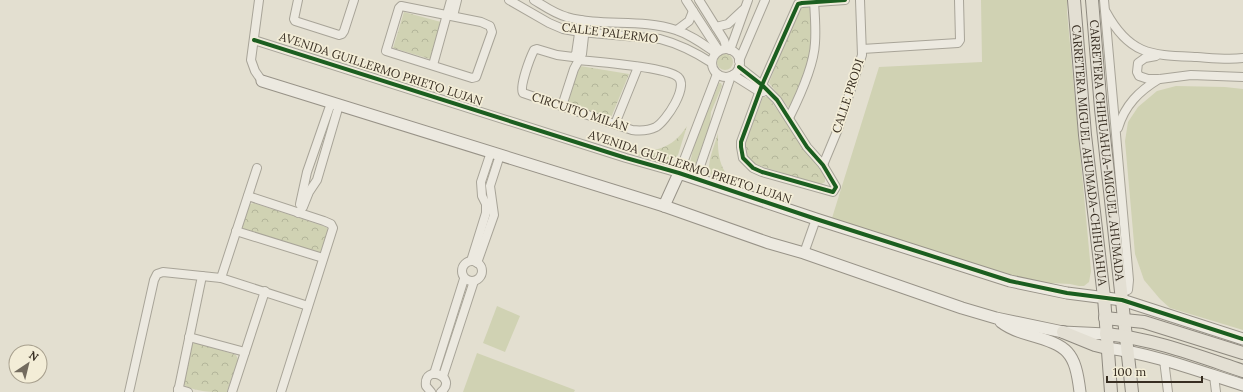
<svg xmlns="http://www.w3.org/2000/svg" width="1243" height="392" viewBox="0 0 1243 392" font-family="Lora,serif">
  <style>
    .grass { fill: #d0d2b3 }
    .park { fill: url(#park-crowns) }
    .lines { fill: none; stroke-linecap: round; stroke-linejoin: round }
    .street-casing { stroke: #a8a498; stroke-width: 10 }
    .secondary-casing { stroke: #989388; stroke-width: 13 }
    .primary-casing { stroke: #8e897f; stroke-width: 14 }
    .street { stroke: #ece9e0; stroke-width: 8 }
    .secondary { stroke: #ece9e0; stroke-width: 11 }
    .primary { stroke: #e3dfd3; stroke-width: 12 }
    .cycleway-casing { stroke: #f3edd7; stroke-width: 6 }
    .cycleway { stroke: #1b5e20; stroke-width: 4 }
    .labels { text-anchor: middle; stroke-width: 3.5; stroke-linejoin: round; paint-order: stroke }
    .street-label { font-size: 12px; fill: #372d21; stroke: #f3edd7 }
  </style>
  <defs>
    <pattern id="park-crowns" width="20" height="18" patternUnits="userSpaceOnUse"><rect width="20" height="18" fill="#d0d2b3"/><path d="M2 6a3 3 0 1 1 6 0M12 15a3 3 0 1 1 6 0" fill="none" stroke="#b3b59a"/></pattern>
  </defs>
  <rect width="100%" height="100%" fill="#e3dfd0"/>
  <g class="grass">
    <path d="M981,0H1067V12L1091,271L1089,282L1084,286H1079L1070,284L1031,282L832,218L879,67L982,62Z"/>
    <path d="M719,83H721L722,86L711,112L710,124L696,163L693,165L690,163L694,145Z"/>
    <path d="M1176,86L1225,87L1243,89V330L1170,308L1160,299L1144,280L1135,254L1125,141L1128,122L1138,107L1157,91Z"/>
    <path d="M497,306L520,316L505,352L483,343Z"/>
    <path d="M477,353L575,390L574,392H463Z"/>
  </g>
  <g class="park">
    <path d="M804,6L808,7L812,11V51L793,106L788,107L769,83L796,15L800,9Z"/>
    <path d="M404,12L441,22L430,59L393,48Z"/>
    <circle cx="725" cy="62" r="8"/>
    <path d="M580,66L629,74L610,120L566,104Z"/>
    <path d="M763,97H768L825,176V182L819,185L755,164L746,156L744,146Z"/>
    <path d="M687,126L678,155L670,163H662L627,152C653,152 672,150 687,126Z"/>
    <path d="M718,133C717,163 722,178 750,191C737,188 707,185 709,166C710,155 715,144 718,133Z"/>
    <path d="M254,203L326,227L329,230L321,252L317,253L244,229L241,227L248,207L250,204Z"/>
    <path d="M194,343H197L236,355L238,359L227,392C213,392 195,392 184,385L191,346Z"/>
  </g>
  <g class="lines">
    <defs>
      <g id="street">
        <path d="M259,0L251,60L255,71L262,81"/>
        <path d="M298,0L294,19L295,21L339,35L342,34L344,31L354,0"/>
        <path d="M509,0L549,23L563,29L580,32L660,39C679,44 695,52 712,63"/>
        <path d="M534,0C544,6 555,14 567,17C602,27 641,18 676,30C691,35 703,44 716,53"/>
        <path d="M686,0L719,51"/>
        <path d="M699,0L724,40L727,49"/>
        <path d="M1104,0L1129,280L1128,290L1121,293"/>
        <path d="M401,6L481,22L490,26L492,32L476,77L472,78L386,51L399,8Z"/>
        <path d="M1106,12C1130,56 1152,55 1197,57C1212,58 1228,60 1243,58"/>
        <path d="M453,16L457,0"/>
        <path d="M716,27L728,24L743,10"/>
        <path d="M677,30L689,21L693,11"/>
        <path d="M254,40L626,158L679,173L717,74"/>
        <path d="M862,49L958,43L960,40L959,0"/>
        <circle cx="726" cy="63" r="14"/>
        <path d="M730,50L748,0"/>
        <path d="M1156,56L1145,58L1138,63L1137,72L1139,76L1148,79H1160L1191,75L1243,77"/>
        <path d="M579,60C598,62 667,67 678,77C689,87 666,121 656,127C648,131 640,131 632,130L523,93C519,87 530,58 534,50L537,49L557,55L573,57L576,54L581,20"/>
        <path d="M739,61L765,0"/>
        <path d="M433,65L451,0"/>
        <path d="M739,67L762,85L777,100L807,147L823,165L836,187L833,192L762,172L753,168L743,158L741,147V142L762,85L798,4L802,3L845,0"/>
        <path d="M733,75L760,92H763"/>
        <path d="M562,106L574,69L582,54L585,27"/>
        <path d="M789,118C799,98 814,65 815,43C816,29 815,16 814,2"/>
        <path d="M615,124L638,67"/>
        <path d="M1118,128C1125,105 1139,91 1159,79"/>
        <path d="M823,165L838,129L862,55L860,0"/>
        <path d="M696,178L731,76"/>
        <path d="M248,196L324,221L331,224L333,228L281,392"/>
        <path d="M300,204L307,172L331,103"/>
        <path d="M298,213L303,207L309,192L317,180L339,105"/>
        <path d="M236,231L323,258"/>
        <path d="M804,253L816,219"/>
        <circle cx="472" cy="271" r="10"/>
        <path d="M471,261L486,213V204L482,196L481,182L491,152"/>
        <path d="M477,263L494,215L490,186L500,155"/>
        <path d="M221,278L257,168"/>
        <path d="M189,337L245,352"/>
        <path d="M1164,360L1168,392"/>
        <path d="M434,374L464,279"/>
        <path d="M443,376L474,281"/>
        <path d="M1214,376L1216,392"/>
        <path d="M178,389L188,392"/>
        <path d="M129,392L154,280L157,274L163,272L221,278L308,306"/>
        <path d="M178,392L202,276"/>
        <path d="M232,392L265,291"/>
        <path d="M431,392L426,386C423,363 459,377 441,392"/>
      </g>
      <g id="secondary">
        <path d="M262,81L664,206L769,243L804,253L962,308L996,318L1063,332L1106,334"/>
        <path d="M664,206L679,173L816,219L1010,281L1067,293L1122,300L1243,339"/>
        <path d="M1001,322C1010,329 1019,332 1030,335C1068,346 1075,351 1080,392"/>
        <path d="M1107,348C1154,354 1198,371 1243,385"/>
      </g>
      <g id="primary">
        <path id="s1" d="M1074,0L1085,135L1104,297L1111,392"/>
        <path id="s2" d="M1092,0L1101,109L1132,392"/>
        <path d="M1105,318L1144,322L1243,353"/>
        <path d="M1063,332L1095,345L1107,348"/>
        <path d="M1106,334C1154,339 1198,356 1243,371"/>
      </g>
    </defs>
    <use href="#street" class="street-casing"/>
    <use href="#secondary" class="secondary-casing"/>
    <use href="#primary" class="primary-casing"/>
    <use href="#street" class="street"/>
    <use href="#secondary" class="secondary"/>
    <use href="#primary" class="primary"/>
    <defs>
      <g id="cycleway">
        <path d="M254,40L626,158L679,173L816,219L1010,281L1067,293L1122,300L1243,339"/>
        <path d="M739,67L762,85L777,100L807,147L823,165L836,187L833,192L762,172L753,168L743,158L741,147V142L762,85L798,4L802,3L845,0"/>
      </g>
    </defs>
    <use href="#cycleway" class="cycleway-casing"/>
    <use href="#cycleway" class="cycleway"/>
  </g>
  <g class="labels">
    <g class="street-label">
      <text transform="translate(610 33) rotate(7)" y="4">CALLE PALERMO</text>
      <text transform="translate(381 69) rotate(18)" y="4">AVENIDA GUILLERMO PRIETO LUJAN</text>
      <text transform="translate(848 96) rotate(-72)" y="4">CALLE PRODI</text>
      <text transform="translate(580 112) rotate(18)" y="4">CIRCUITO MILÁN</text>
      <text dy="4" stroke="none"><textPath href="#s2" startOffset="151">CARRETERA CHIHUAHUA-MIGUEL AHUMADA</textPath></text>
      <text dy="4" stroke="none"><textPath href="#s1" startOffset="156">CARRETERA MIGUEL AHUMADA-CHIHUAHUA</textPath></text>
      <text transform="translate(690 167) rotate(18)" y="4">AVENIDA GUILLERMO PRIETO LUJAN</text>
    </g>
  </g>
  <g transform="translate(28 364) rotate(35)"><circle r="19" fill="#f3edd7" stroke="#a8a08e"/>
  <path d="M0-3L7 15L0 10L-7 15Z" fill="#736b5e"/>
  <text y="-6" font-size="11" font-weight="bold" text-anchor="middle" fill="#372d21">N</text>
  </g>
  <path d="M1107 376v6h95v-6" fill="none" stroke="#372d21" stroke-width="2"/>
  <text x="1113" y="376" font-size="12" fill="#372d21" stroke="#f3edd7" stroke-width="3" paint-order="stroke">100 m</text>
</svg>
